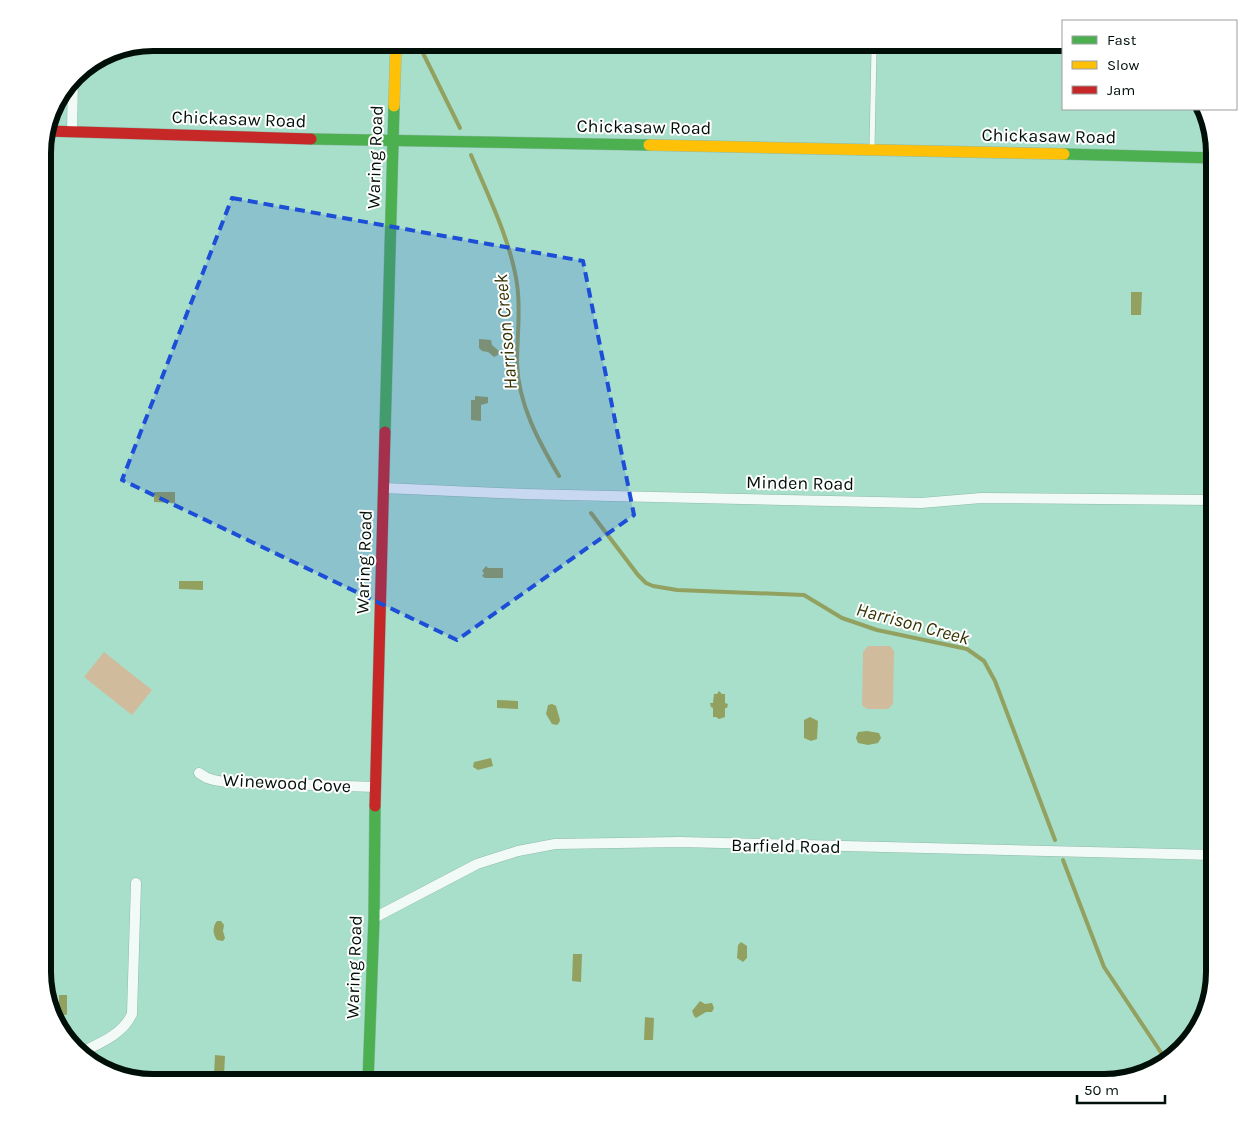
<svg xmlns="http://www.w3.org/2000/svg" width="1257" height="1125" viewBox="0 0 1257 1125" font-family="Karla,sans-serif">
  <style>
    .green { fill: #d0bc9c }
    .water { fill: #92a160 }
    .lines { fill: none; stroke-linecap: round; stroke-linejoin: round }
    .stream { stroke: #92a160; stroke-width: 4 }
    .lane-casing { stroke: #8fbbaa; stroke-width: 6 }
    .street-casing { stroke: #8fbbaa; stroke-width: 11 }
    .fast-casing { stroke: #8fbbaa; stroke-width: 12 }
    .slow-casing { stroke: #8fbbaa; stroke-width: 12 }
    .jam-casing { stroke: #8fbbaa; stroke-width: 12 }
    .lane { stroke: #f2faf7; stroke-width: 5 }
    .street { stroke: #f2faf7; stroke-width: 10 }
    .fast { stroke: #4caf50; stroke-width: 11 }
    .slow { stroke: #ffc107; stroke-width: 11 }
    .jam { stroke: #c62828; stroke-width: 11 }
    .marked { fill: #1d4ed8; fill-opacity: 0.2; stroke: #1d4ed8; stroke-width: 4; stroke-dasharray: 10 6; stroke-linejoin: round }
    .labels { text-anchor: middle; stroke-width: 4; stroke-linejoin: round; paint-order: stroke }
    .street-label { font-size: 18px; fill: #001009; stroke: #fff }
    .water-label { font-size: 19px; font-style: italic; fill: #343302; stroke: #fff }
    .rim { fill: none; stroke: #001009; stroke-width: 6 }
  </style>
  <rect width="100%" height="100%" fill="#a8dfca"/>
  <g class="green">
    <path d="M868,646H890L894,651L893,704L888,709H867L862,705L863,652Z"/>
    <path d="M104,652L152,690L132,715L84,677Z"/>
  </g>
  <g class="water">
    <path d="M1131,292H1142L1141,315H1131Z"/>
    <path d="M479,339L491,340L492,345L499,351L498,355L494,357L488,352L482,351L479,348Z"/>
    <path d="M475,396L488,397V403L481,405V421L471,420V400H475Z"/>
    <path d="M154,492H175V503L154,502Z"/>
    <path d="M486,566L488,568H503V578H485L482,576L484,573L482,571Z"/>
    <path d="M179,581H203V590L179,589Z"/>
    <path d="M719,691L722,694H725V703L728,704L727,708H725V717L719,719L716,717H713V708L711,707L710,703H713L714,694H717Z"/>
    <path d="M497,700L518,701V709L497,708Z"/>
    <path d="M552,704L556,706L560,720L559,723L557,725L552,724L546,714L548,705Z"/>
    <path d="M810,717L818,721L817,739L811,741L804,738V720Z"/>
    <path d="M867,731L879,733L881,738L878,743L868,745L858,743L856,738L858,732Z"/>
    <path d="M491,758L493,766L478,770L473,767L474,762Z"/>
    <path d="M217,921H221L224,925L223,931L225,938L223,941L217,940C213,935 212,927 217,921Z"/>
    <path d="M741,942L747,946V958L743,962L737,958L738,945Z"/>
    <path d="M573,954H582L581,982L572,981Z"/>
    <path d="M59,995H67V1014L66,1015L59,1014Z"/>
    <path d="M700,1001L705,1004L712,1003L714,1008L712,1012H706L696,1018L694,1016L692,1011Z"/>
    <path d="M645,1017L654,1018L653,1040H644Z"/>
    <path d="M215,1055L225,1056L224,1075H214Z"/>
  </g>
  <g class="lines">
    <g class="stream">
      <path d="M418,43L460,128"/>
      <path d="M471,155C488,195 511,242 517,284C521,310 517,337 517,363C518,404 539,442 559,476"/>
      <path d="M591,513L638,575L646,583L653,586L677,590L804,595L842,618L877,630L967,649L984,661L995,681L1055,840"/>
      <path d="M1063,860L1104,967L1166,1060"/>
    </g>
    <defs>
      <path id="lane" d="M872,148L874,49"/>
      <g id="street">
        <path d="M72,132L73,79"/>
        <path d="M384,488L524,494L921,503L981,498L1214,500"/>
        <path d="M199,773C208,780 217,781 228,782L376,787"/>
        <path d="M374,918L477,864L518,851L555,844L680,842L1214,855"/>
        <path d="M80,1053C100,1043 122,1035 132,1014L136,883"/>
      </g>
      <g id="fast">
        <path d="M311,139L649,145"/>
        <path d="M1064,154L1214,158"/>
        <path d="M385,432L394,106"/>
        <path d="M368,1082L374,918L375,806"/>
      </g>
      <g id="slow">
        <path d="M394,106L396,43"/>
        <path d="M649,145L1064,154"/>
      </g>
      <g id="jam">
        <path d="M47,131L311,139"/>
        <path d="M375,806L385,432"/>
      </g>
    </defs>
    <use href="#lane" class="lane-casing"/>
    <use href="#street" class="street-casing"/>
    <use href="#fast" class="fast-casing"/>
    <use href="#slow" class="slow-casing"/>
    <use href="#jam" class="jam-casing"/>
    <use href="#lane" class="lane"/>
    <use href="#street" class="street"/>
    <use href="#fast" class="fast"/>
    <use href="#slow" class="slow"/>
    <use href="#jam" class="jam"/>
  </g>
  <path class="marked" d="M232,198L583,261L634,515L457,640L122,480Z"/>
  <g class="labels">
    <g class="street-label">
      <text transform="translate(239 119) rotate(2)" y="6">Chickasaw Road</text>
      <text transform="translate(644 127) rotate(1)" y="6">Chickasaw Road</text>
      <text transform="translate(1049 136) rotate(1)" y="6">Chickasaw Road</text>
      <text transform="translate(375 157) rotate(-88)" y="6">Waring Road</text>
      <text transform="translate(800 483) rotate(1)" y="6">Minden Road</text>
      <text transform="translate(364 562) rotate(-88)" y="6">Waring Road</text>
      <text transform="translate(287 783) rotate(3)" y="6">Winewood Cove</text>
      <text transform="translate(786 846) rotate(1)" y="6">Barfield Road</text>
      <text transform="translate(354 967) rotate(-88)" y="6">Waring Road</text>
    </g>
    <g class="water-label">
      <text transform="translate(505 332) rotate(-95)" y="7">Harrison Creek</text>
      <text transform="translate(913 623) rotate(15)" y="7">Harrison Creek</text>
    </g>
  </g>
  <path d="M0 0H1257V1125H0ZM153 51H1104A102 102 0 0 1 1206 153V972A102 102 0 0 1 1104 1074H153A102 102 0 0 1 51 972V153A102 102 0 0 1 153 51Z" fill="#fff" fill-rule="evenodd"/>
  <path class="rim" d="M153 51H1104A102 102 0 0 1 1206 153V972A102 102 0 0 1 1104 1074H153A102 102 0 0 1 51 972V153A102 102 0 0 1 153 51Z"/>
  <rect x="1062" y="20" width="175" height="90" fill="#ffffff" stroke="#999f9d"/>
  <rect x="1072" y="36" width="25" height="8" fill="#4caf50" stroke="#999f9d"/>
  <text x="1107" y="45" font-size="15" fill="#001009">Fast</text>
  <rect x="1072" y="61" width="25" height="8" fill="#ffc107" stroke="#999f9d"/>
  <text x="1107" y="70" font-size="15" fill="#001009">Slow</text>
  <rect x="1072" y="86" width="25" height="8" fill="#c62828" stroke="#999f9d"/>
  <text x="1107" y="95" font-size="15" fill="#001009">Jam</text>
  <path d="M1077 1095v8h88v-8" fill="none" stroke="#001009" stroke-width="2.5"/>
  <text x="1084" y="1095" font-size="15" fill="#001009" stroke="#ffffff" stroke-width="4" paint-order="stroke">50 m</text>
</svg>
